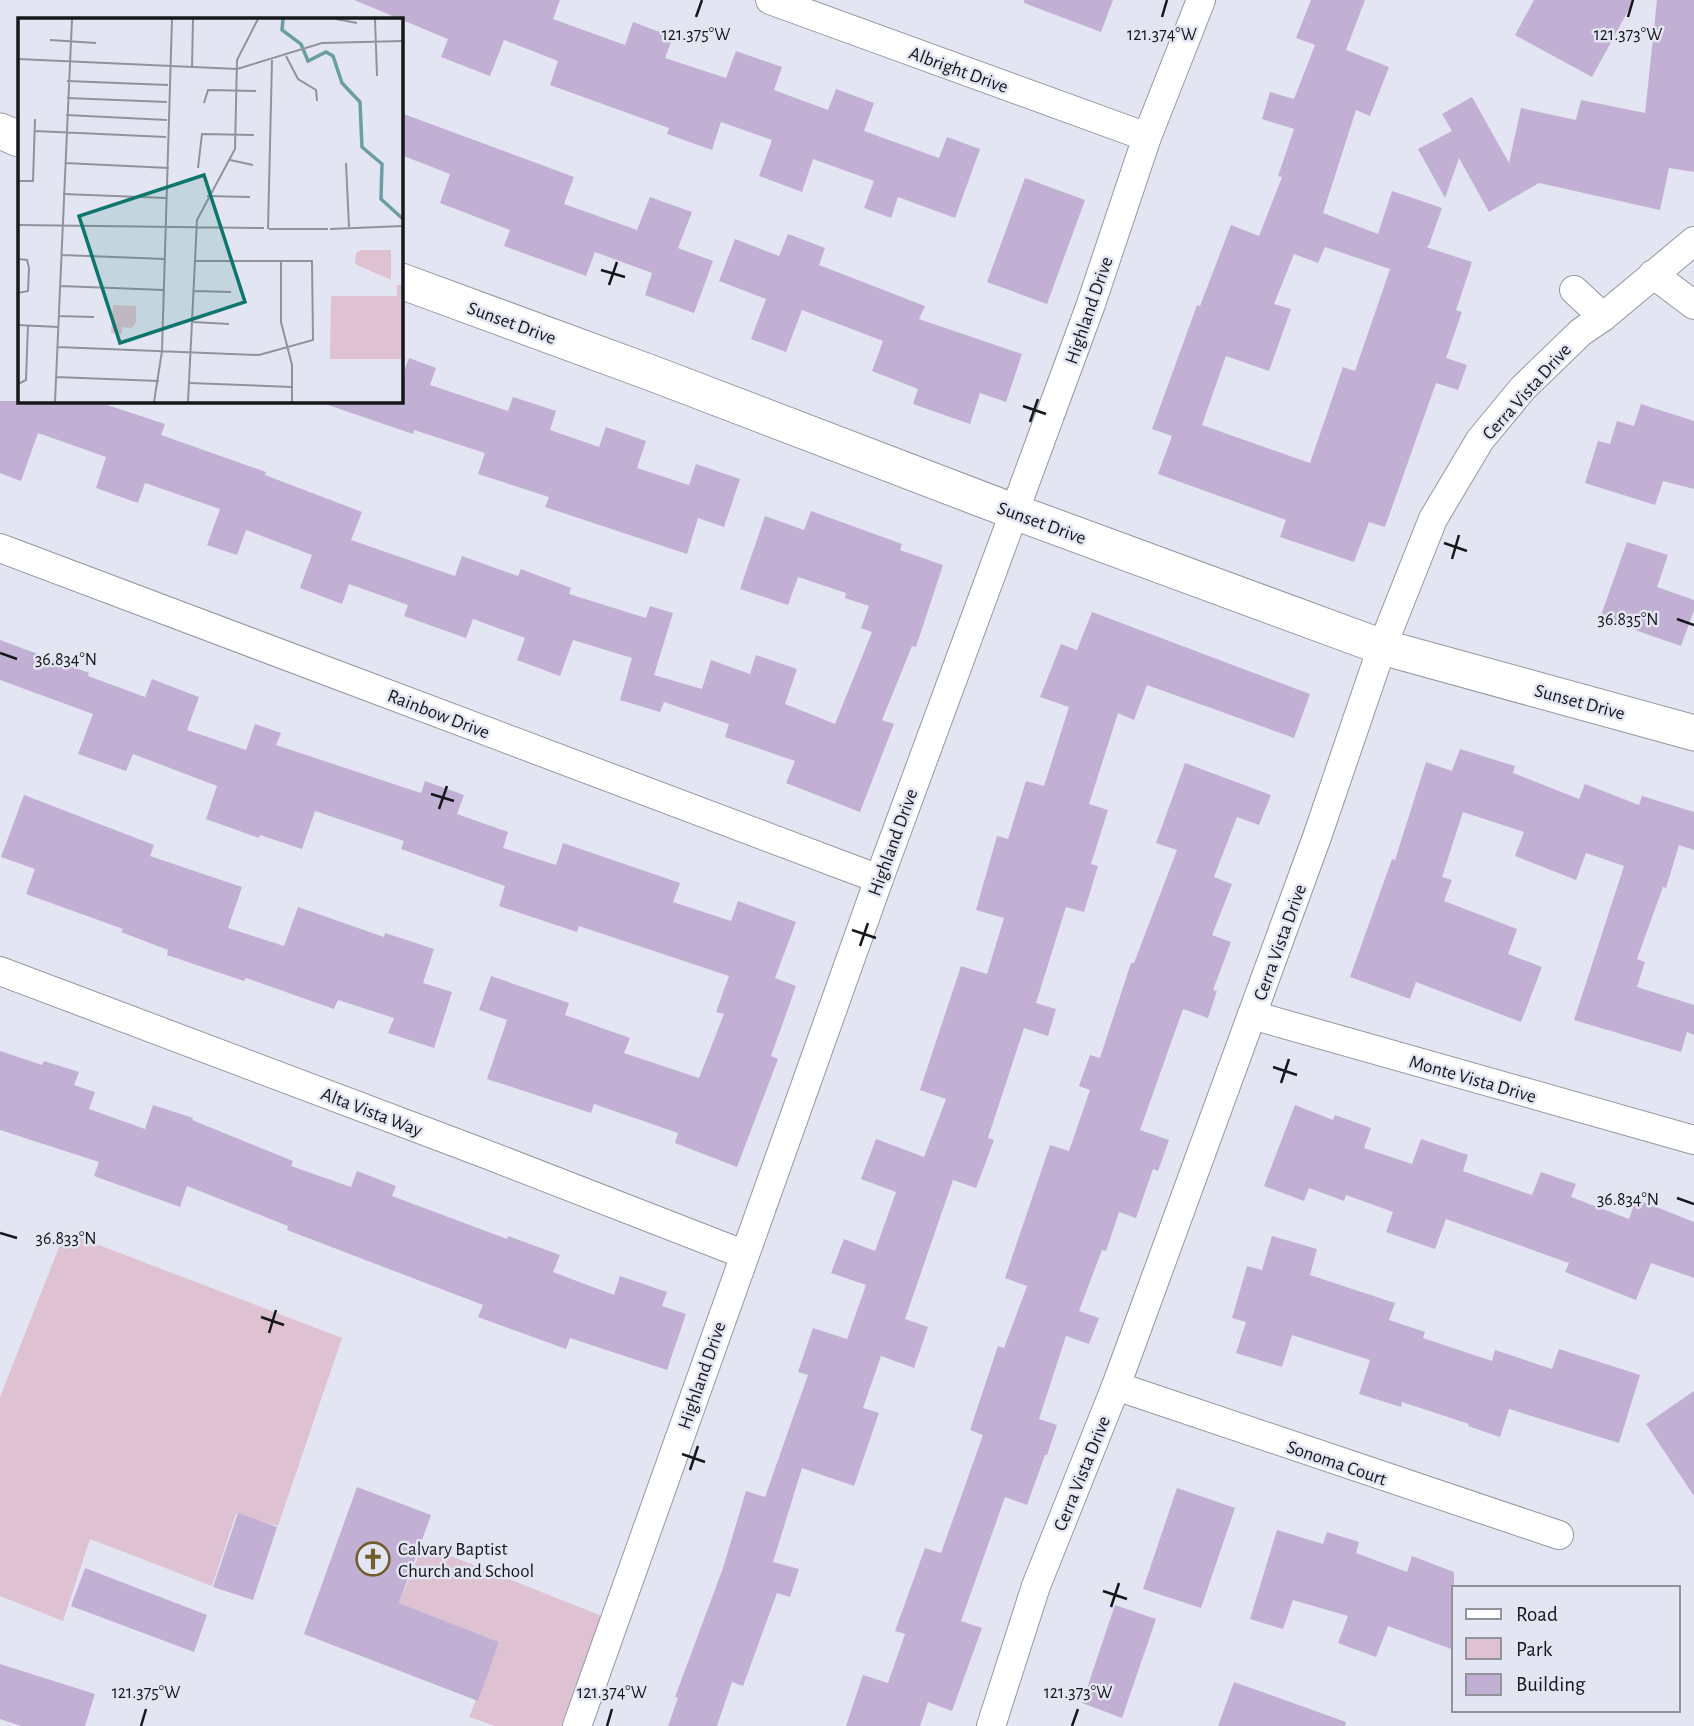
<svg xmlns="http://www.w3.org/2000/svg" width="1694" height="1726" viewBox="0 0 1694 1726" font-family="'Alegreya Sans',sans-serif">
  <style>
    .green { fill: #dfc2d2 }
    .building { fill: #c2afd4; fill-rule: evenodd }
    .lines { fill: none; stroke-linecap: round; stroke-linejoin: round }
    .minor-casing { stroke: #9497a2; stroke-width: 30 }
    .tertiary-casing { stroke: #9497a2; stroke-width: 37 }
    .minor { stroke: #fff; stroke-width: 28 }
    .tertiary { stroke: #fff; stroke-width: 35 }
    .ticks { fill: none; stroke: #16171b; stroke-width: 2.5 }
    .labels { text-anchor: middle; stroke-width: 5; stroke-linejoin: round; paint-order: stroke }
    .street-label { font-size: 19px; fill: #16171b; stroke: #e3e6f2 }
    .poi-label { font-size: 19px; fill: #16171b; stroke: #e3e6f2; text-anchor: start }
    .inset-river { fill: none; stroke: #6a9ea3; stroke-width: 3.5 }
    .inset-road { fill: none; stroke: #91939c; stroke-width: 2 }
    .view { fill: #0f766e; fill-opacity: 0.15; stroke: #0f766e; stroke-width: 3.5 }
    .inset-edge { fill: none; stroke: #16171b; stroke-width: 3.5 }
    .ticks-label { font-size: 18px; text-anchor: middle; fill: #16171b; stroke: #e3e6f2; stroke-width: 5; stroke-linejoin: round; paint-order: stroke }
  </style>
  <rect width="100%" height="100%" fill="#e3e6f2"/>
  <g class="green">
    <path d="M65,1232L342,1338L278,1526L236,1514L212,1586L90,1539L63,1621L0,1596V1397Z"/>
    <path d="M423,1545L602,1616L561,1726H495L469,1717L499,1642L399,1603Z"/>
  </g>
  <g class="building">
    <path d="M354,0H560L553,19L625,45L633,22L673,37L665,58L726,78L736,51L782,67L774,90L828,110L836,89L874,103L864,131L939,158L947,137L980,149L955,218L898,197L891,218L864,208L874,181L813,159L802,192L759,176L772,140L721,122L712,150L667,134L669,128L550,85L558,61L504,40L490,76L441,57L448,39Z"/>
    <path d="M1024,0H1113L1101,32L1024,3Z"/>
    <path d="M1311,0H1365L1346,50L1389,67L1370,116L1356,110L1323,213L1378,234L1392,191L1442,208L1429,245L1426,247L1472,262L1456,310L1462,312L1446,358L1467,365L1458,390L1436,383L1385,527L1369,522L1354,562L1280,537L1286,520L1158,474L1172,436L1152,429L1197,305L1200,306L1231,225L1259,236L1282,177L1278,176L1294,129L1262,119L1270,92L1294,99L1315,45L1296,38ZM1325,247L1390,269L1355,371L1343,367L1310,463L1202,425L1226,356L1269,371L1291,309L1274,304L1294,254L1318,263Z"/>
    <path d="M1534,0H1634L1592,77L1515,35Z"/>
    <path d="M1657,0H1694V172L1669,168L1660,210L1539,183L1489,212L1459,158L1445,198L1418,149L1452,131L1442,114L1472,97L1509,163L1521,108L1576,120L1581,100L1645,113Z"/>
    <path d="M401,113L574,177L564,204L637,230L650,197L692,212L678,248L713,261L694,313L645,295L652,273L595,252L586,276L504,246L510,230L440,203L450,174L401,155Z"/>
    <path d="M1025,178L1085,200L1047,304L987,282Z"/>
    <path d="M788,234L825,248L819,265L925,306L919,319L1022,354L1006,402L980,393L970,424L913,404L918,389L872,371L883,341L802,310L786,352L751,339L766,299L719,281L735,239L779,256Z"/>
    <path d="M409,358L436,368L430,385L508,411L513,397L556,411L550,430L599,447L606,427L646,441L637,468L689,485L696,464L740,479L724,527L698,518L687,554L545,507L549,497L478,474L485,453L414,430L413,434L328,405L329,401H401V380Z"/>
    <path d="M0,401H95L165,424L161,435L266,472L265,475L362,512L351,540L455,576L462,556L518,576L521,569L571,588L569,594L646,618L650,606L673,613L654,675L702,689L711,660L750,674L756,655L797,669L785,704L835,724L872,632L861,628L869,606L845,598L846,593L798,577L788,605L740,589L765,516L804,530L811,511L902,544L900,550L943,565L916,647L912,646L882,720L894,724L860,812L786,783L795,761L725,737L729,724L664,702L660,712L620,700L632,658L573,640L560,676L517,660L525,638L473,619L466,638L404,616L408,605L349,584L342,604L300,588L312,555L246,530L237,555L207,545L220,509L145,483L138,503L96,488L106,457L38,433L21,481L0,473Z"/>
    <path d="M1641,404L1694,421V489L1663,481L1655,505L1585,483L1598,441L1610,444L1617,421L1634,426Z"/>
    <path d="M1627,542L1668,555L1657,587L1694,600V610L1681,646L1600,618Z"/>
    <path d="M1092,612L1310,694L1294,738L1147,685L1134,720L1118,713L1089,804L1108,810L1091,864L1098,866L1084,912L1066,907L1036,1003L1056,1009L1048,1036L1024,1028L988,1138L994,1140L976,1188L953,1180L905,1319L928,1327L914,1368L881,1356L863,1408L879,1413L854,1486L802,1468L773,1562L799,1569L790,1597L777,1593L743,1686L732,1682L717,1726H668L678,1698L675,1697L723,1568L746,1491L765,1497L808,1375L798,1372L813,1328L847,1339L866,1285L831,1273L844,1239L875,1251L896,1192L861,1179L876,1139L924,1157L946,1099L920,1090L961,966L987,974L1004,918L976,910L997,836L1008,839L1026,781L1044,786L1069,707L1040,697L1061,644L1077,650Z"/>
    <path d="M0,640L89,673L88,676L145,697L152,679L199,697L187,730L246,750L255,724L281,733L276,745L421,793L425,781L464,795L457,814L508,832L503,848L556,865L563,843L680,883L673,902L731,921L738,901L796,922L775,978L796,986L771,1056L778,1059L737,1167L675,1143L678,1133L594,1104L591,1113L487,1079L507,1020L479,1010L491,976L569,1003L565,1015L630,1038L624,1053L699,1078L724,1014L716,1012L729,976L579,926L577,932L499,906L505,886L401,849L404,841L315,811L302,849L260,835L259,838L206,819L217,786L133,754L126,771L78,754L93,714L0,680Z"/>
    <path d="M1460,749L1515,766L1513,773L1579,799L1585,784L1639,805L1642,796L1694,812V850L1679,845L1666,888L1663,887L1637,959L1645,962L1637,987L1694,1005V1035L1687,1032L1681,1052L1574,1020L1624,866L1586,853L1576,880L1515,856L1524,832L1463,812L1442,877L1452,880L1444,901L1517,929L1508,954L1542,967L1521,1022L1416,982L1410,999L1350,977L1392,859L1395,860L1426,762L1452,771Z"/>
    <path d="M1185,763L1271,795L1259,825L1237,817L1214,877L1232,884L1212,935L1231,942L1213,990L1217,991L1208,1018L1183,1009L1140,1130L1169,1140L1158,1171L1153,1169L1136,1218L1119,1212L1106,1251L1102,1250L1079,1311L1099,1318L1089,1344L1066,1336L1039,1419L1057,1425L1047,1455H1045L1027,1505L1005,1497L961,1621L982,1628L952,1711L928,1702L920,1726H846L863,1675L888,1683L905,1634L895,1631L925,1548L941,1553L983,1435L970,1430L998,1346L1004,1348L1027,1286L1005,1278L1050,1145L1069,1151L1090,1090L1079,1086L1090,1055L1100,1058L1131,963H1134L1177,850L1156,843Z"/>
    <path d="M24,795L154,845L150,856L242,887L228,928L284,946L298,907L384,937L385,933L434,949L423,983L452,992L434,1048L388,1033L394,1018L338,1000L334,1009L246,978L244,981L167,955L168,950L121,932L123,929L26,894L35,869L1,857Z"/>
    <path d="M0,1051L42,1065L44,1061L79,1072L74,1085L95,1092L89,1109L145,1129L153,1105L193,1118L192,1120L293,1161L291,1166L351,1187L357,1171L396,1186L392,1196L507,1239L508,1236L560,1255L553,1272L614,1295L620,1276L667,1292L662,1306L686,1314L667,1370L570,1338L566,1349L478,1317L483,1305L287,1230L288,1226L187,1186L180,1207L94,1176L99,1162L0,1130Z"/>
    <path d="M1295,1105L1333,1120L1335,1115L1371,1128L1364,1148L1412,1164L1421,1139L1468,1155L1463,1171L1532,1195L1541,1172L1576,1184L1571,1197L1629,1219L1636,1199L1694,1222V1278L1651,1263L1636,1300L1565,1272L1569,1263L1446,1219L1435,1249L1386,1232L1393,1212L1346,1195L1344,1201L1309,1188L1304,1201L1264,1186Z"/>
    <path d="M1272,1236L1317,1249L1310,1275L1395,1303L1389,1320L1425,1332L1423,1338L1492,1361L1495,1350L1552,1369L1559,1349L1640,1375L1619,1443L1509,1409L1500,1437L1468,1426L1469,1424L1402,1402L1401,1407L1359,1394L1370,1360L1292,1335L1282,1367L1236,1353L1246,1322L1232,1318L1247,1266L1262,1270Z"/>
    <path d="M1694,1391V1496L1646,1424Z"/>
    <path d="M357,1487L431,1515L399,1603L499,1642L478,1701L304,1634Z"/>
    <path d="M1177,1488L1235,1508L1201,1608L1143,1589Z"/>
    <path d="M238,1513L277,1527L253,1600L213,1587Z"/>
    <path d="M1277,1530L1323,1544L1327,1532L1359,1542L1356,1553L1407,1572L1412,1556L1454,1572V1650L1388,1626L1376,1657L1338,1643L1348,1616L1293,1600L1283,1629L1250,1619Z"/>
    <path d="M85,1568L207,1615L194,1652L71,1606Z"/>
    <path d="M1115,1605L1156,1619L1122,1718L1082,1703Z"/>
    <path d="M0,1664L95,1694L85,1726H21L0,1719Z"/>
    <path d="M1234,1682L1346,1722L1345,1726H1218Z"/>
  </g>
  <g class="lines">
    <defs>
      <g id="minor">
        <path d="M770,0L1147,137"/>
        <path d="M1653,274L1694,305"/>
        <path d="M1574,290L1603,317"/>
        <path d="M0,548L879,879"/>
        <path d="M0,971L483,1153L743,1254"/>
        <path d="M1252,1015L1694,1140"/>
        <path d="M1116,1386L1559,1535"/>
        <path d="M577,1726L879,879L1091,304L1147,137L1201,0"/>
        <path d="M991,1726L1036,1586L1116,1386L1317,837L1382,647L1433,519L1480,440L1523,388L1581,332L1603,317L1694,241"/>
      </g>
      <g id="tertiary">
        <path d="M0,131L19,139"/>
        <path d="M401,281L654,374L1015,512L1382,647L1694,733"/>
      </g>
    </defs>
    <use href="#minor" class="minor-casing"/>
    <use href="#tertiary" class="tertiary-casing"/>
    <use href="#minor" class="minor"/>
    <use href="#tertiary" class="tertiary"/>
  </g>
  <path class="ticks" d="M696,17L702,0M1162,17L1167,0M1628,17L1633,0M601,270L625,277M609,285L617,262M1023,406L1046,414M1030,422L1038,399M1444,543L1467,551M1452,559L1459,535M1677,619L1694,625M0,653L17,659M431,794L454,801M439,809L447,786M852,930L876,938M860,946L868,923M1273,1067L1297,1075M1281,1083L1289,1059M1677,1198L1694,1204M0,1233L17,1238M261,1317L284,1325M269,1333L276,1310M682,1454L705,1462M690,1470L698,1446M1103,1591L1127,1599M1111,1607L1119,1583M141,1726L146,1709M607,1726L612,1709M1072,1726L1078,1709"/>
  <defs>
    <symbol id="church-ring" viewBox="-11 -11 22 22"><circle r="9.5" fill="#e3e6f2" stroke="#715d2c" stroke-width="1.5"/><path d="M-1.2-6h2.4v3.5h3.3v2.4h-3.3V6h-2.4V-.1h-3.3v-2.4h3.3Z" fill="#715d2c"/></symbol>
  </defs>
  <g fill-rule="evenodd">
    <use href="#church-ring" x="354" y="1540" width="38" height="38"/>
  </g>
  <g class="labels">
    <g class="street-label">
      <text transform="translate(959 69) rotate(20)" y="7">Albright Drive</text>
      <text transform="translate(1088 310) rotate(-71)" y="7">Highland Drive</text>
      <text transform="translate(512 322) rotate(20)" y="7">Sunset Drive</text>
      <text transform="translate(1526 391) rotate(-48)" y="7">Cerra Vista Drive</text>
      <text transform="translate(1042 522) rotate(20)" y="7">Sunset Drive</text>
      <text transform="translate(1580 701) rotate(15)" y="7">Sunset Drive</text>
      <text transform="translate(439 713) rotate(21)" y="7">Rainbow Drive</text>
      <text transform="translate(892 842) rotate(-70)" y="7">Highland Drive</text>
      <text transform="translate(1279 942) rotate(-70)" y="7">Cerra Vista Drive</text>
      <text transform="translate(1473 1078) rotate(16)" y="7">Monte Vista Drive</text>
      <text transform="translate(372 1111) rotate(21)" y="7">Alta Vista Way</text>
      <text transform="translate(701 1375) rotate(-71)" y="7">Highland Drive</text>
      <text transform="translate(1337 1462) rotate(19)" y="7">Sonoma Court</text>
      <text transform="translate(1081 1473) rotate(-68)" y="7">Cerra Vista Drive</text>
    </g>
    <g class="poi-label">
      <text x="398" y="1555">Calvary Baptist<tspan x="398" dy="22">Church and School</tspan></text>
    </g>
  </g>
  <g transform="translate(18 18)">
    <rect width="385" height="385" fill="#e3e6f2"/>
    <path d="M343,232H373V262L337,246L338,235ZM379,267H385V341H312L313,278H379ZM95,287L118,288V304L114,310L104,309V316L93,315Z" fill="#dfc2d2"/>
    <path class="inset-river" d="M265,1L264,12L283,26L290,43L308,34L315,38L324,65L342,84L344,129L364,146L363,181L385,201"/>
    <path class="inset-road" d="M318,1L339,5M357,1L359,58M32,22L78,25M268,38L280,61L298,72L299,83M0,41L219,51L304,25L385,23M174,49L175,1M49,63L150,67M49,80L149,84M186,85L190,72L238,73M48,97L149,102M0,100V136M17,113L148,119M212,142L235,147M47,145L151,150M328,145L331,209M180,150L184,116L236,117M0,163H15L17,101M45,176L148,180M189,178L232,179M0,207L246,210M250,211L254,42M251,211H310M312,211L385,208M44,237L147,241M0,241L9,242L11,250L10,273L0,275M263,242V304L274,347V384M43,268L146,272M176,273L213,274M40,298L76,299M175,304L211,306M0,307L40,309M39,329L241,337L295,322L294,243H178M38,359L141,363M172,365L274,369M0,366L8,362L10,307M37,384L54,1M136,384L144,333L154,1M170,384L179,202L217,131L219,42L240,1"/>
    <path class="view" d="M186,157L227,284L102,325L61,198Z"/>
    <rect width="385" height="385" class="inset-edge"/>
  </g>
  <g class="ticks-label">
    <text x="696" y="40">121.375°W</text>
    <text x="1162" y="40">121.374°W</text>
    <text x="1628" y="40">121.373°W</text>
    <text x="1628" y="625">36.835°N</text>
    <text x="66" y="665">36.834°N</text>
    <text x="1628" y="1205">36.834°N</text>
    <text x="66" y="1244">36.833°N</text>
    <text x="146" y="1698">121.375°W</text>
    <text x="612" y="1698">121.374°W</text>
    <text x="1078" y="1698">121.373°W</text>
  </g>
  <rect x="1452" y="1586" width="228" height="126" fill="#e3e6f2" stroke="#91939c" stroke-width="2"/>
  <rect x="1466" y="1609" width="35" height="10" fill="#ffffff" stroke="#91939c" stroke-width="2"/>
  <text x="1516" y="1621" font-size="21" fill="#16171b">Road</text>
  <rect x="1466" y="1638" width="35" height="21" fill="#dfc2d2" stroke="#91939c" stroke-width="2"/>
  <text x="1516" y="1656" font-size="21" fill="#16171b">Park</text>
  <rect x="1466" y="1674" width="35" height="21" fill="#c2afd4" stroke="#91939c" stroke-width="2"/>
  <text x="1516" y="1691" font-size="21" fill="#16171b">Building</text>
</svg>
